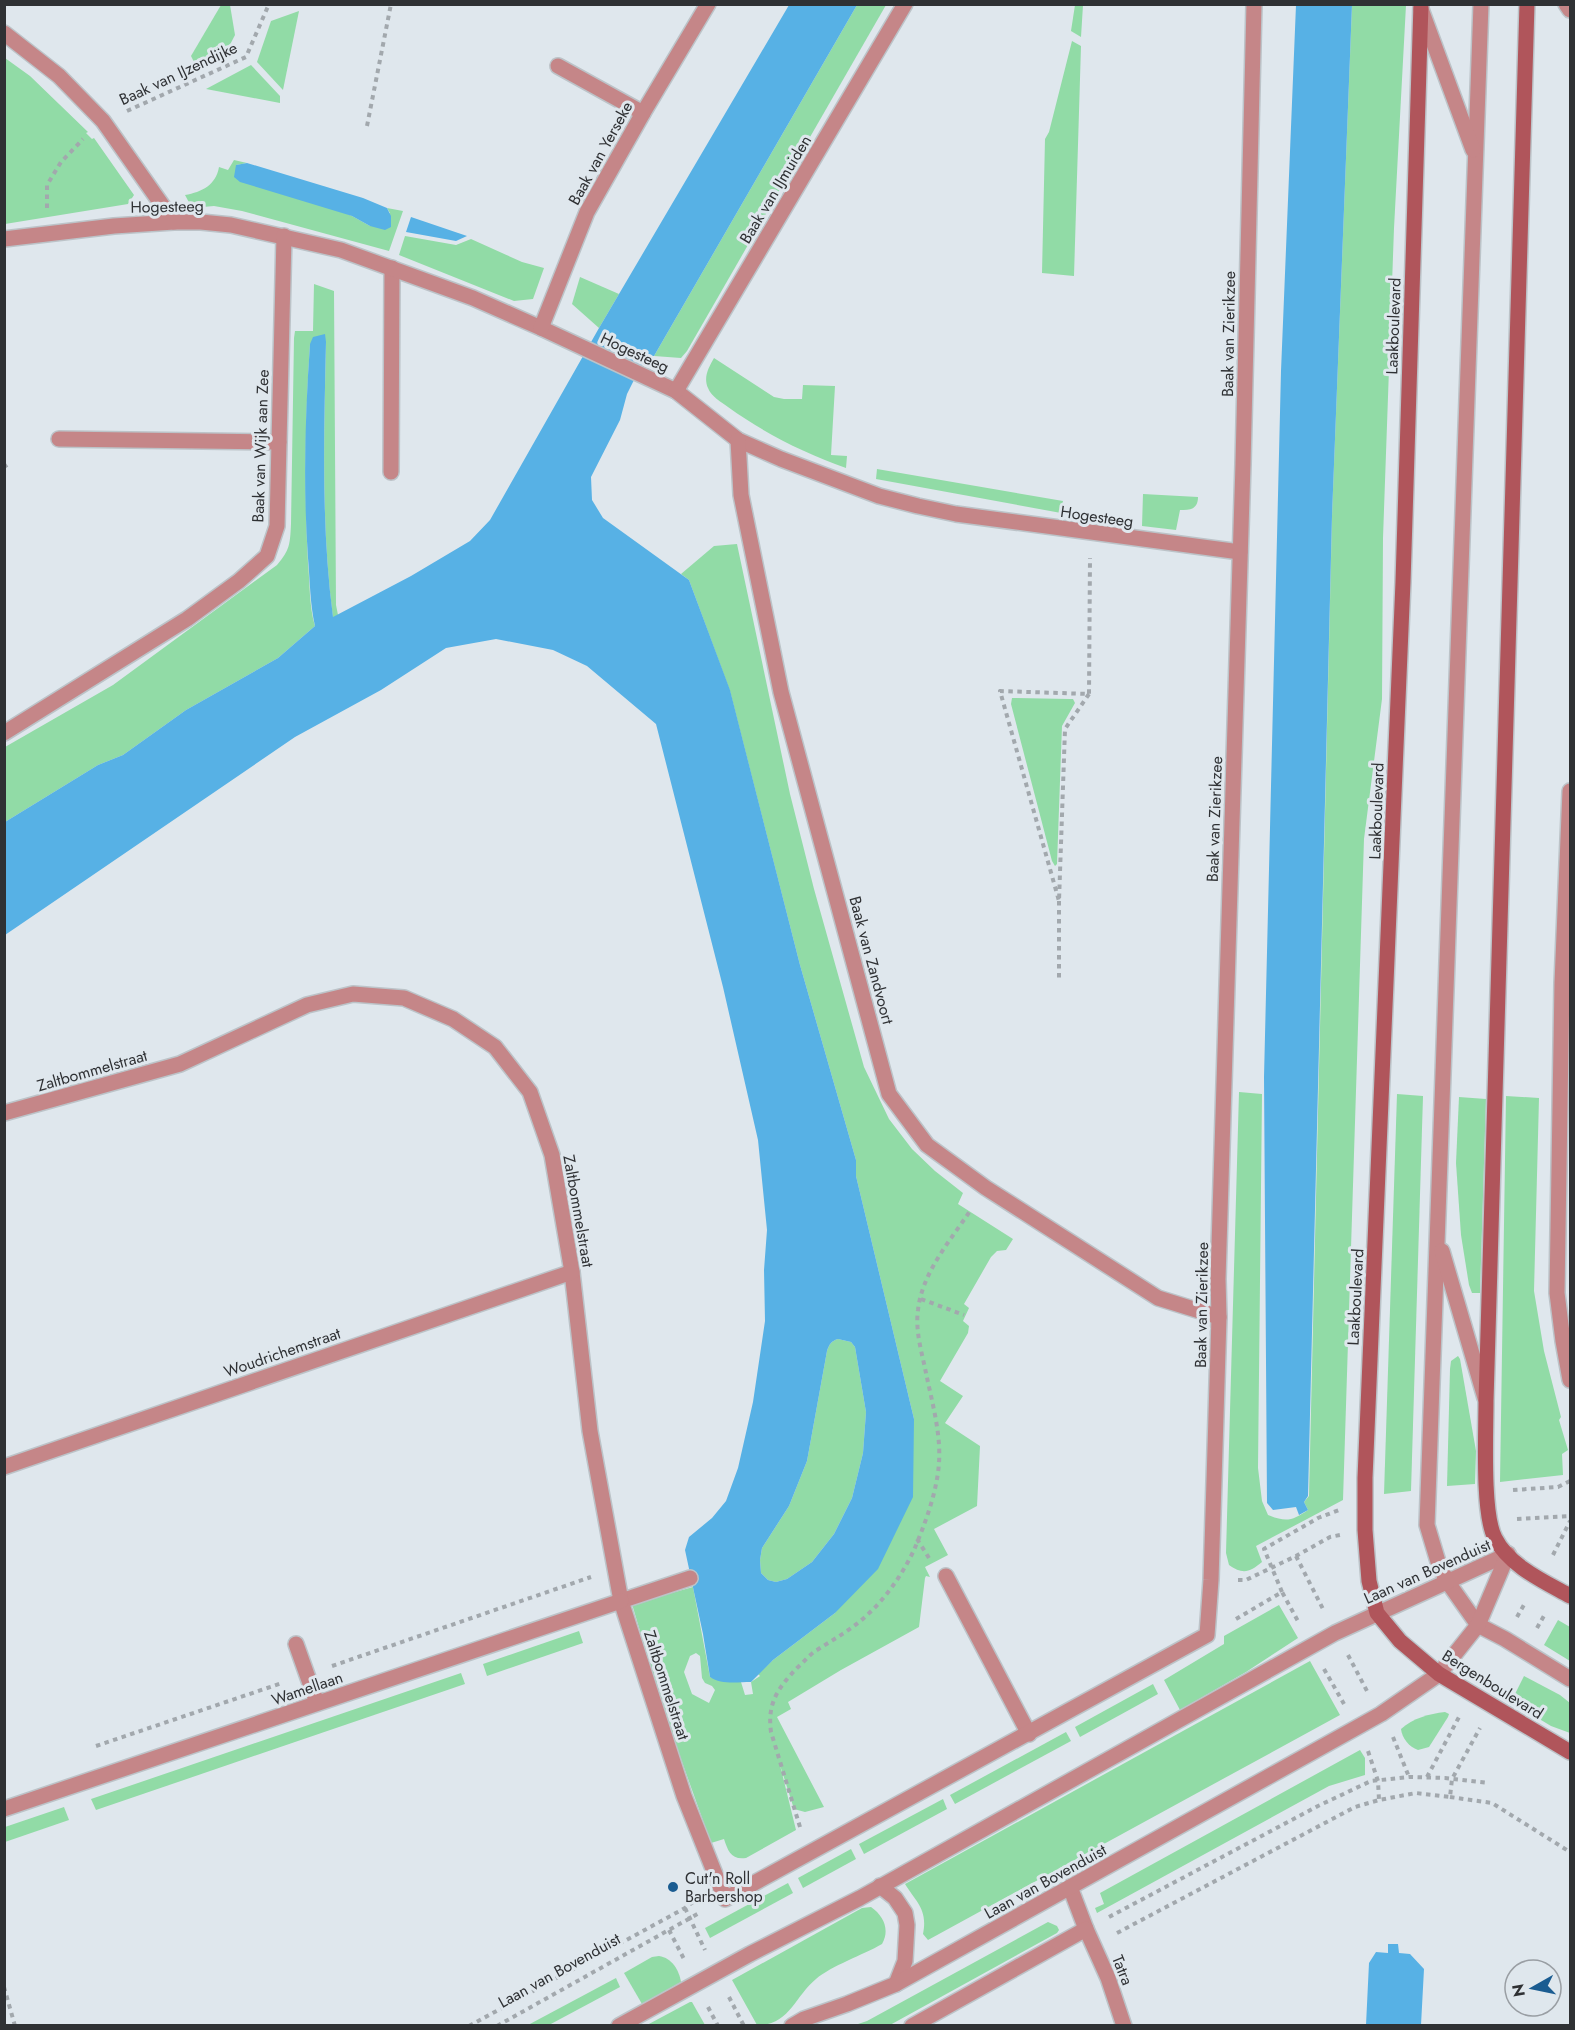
<svg xmlns="http://www.w3.org/2000/svg" width="1575" height="2030" viewBox="0 0 1575 2030" font-family="Jost,sans-serif">
  <style>
    .green { fill: #91dba6; fill-rule: evenodd }
    .water { fill: #57b1e5; fill-rule: evenodd }
    .lines { fill: none; stroke-linecap: round; stroke-linejoin: round }
    .service-casing { stroke: #bcc3c8; stroke-width: 18 }
    .minor-casing { stroke: #bcc3c8; stroke-width: 18 }
    .secondary-casing { stroke: #bcc3c8; stroke-width: 18 }
    .path { stroke: #a2a8ad; stroke-width: 4; stroke-dasharray: 4.5 4.5; stroke-linecap: butt }
    .service { stroke: #c58688; stroke-width: 15 }
    .minor { stroke: #c58688; stroke-width: 15 }
    .secondary { stroke: #b0555b; stroke-width: 15 }
    .poi-dot { fill: #1a5c91; stroke: #dfe7ed; stroke-width: 2 }
    .labels { text-anchor: middle; stroke-width: 6; stroke-linejoin: round; paint-order: stroke }
    .street-label { font-size: 16px; fill: #2f3134; stroke: #dfe7ed }
    .poi-label { font-size: 16px; fill: #2f3134; stroke: #dfe7ed; text-anchor: start }
  </style>
  <rect width="100%" height="100%" fill="#dfe7ed"/>
  <g class="green">
    <path d="M221,5H230L235,35L222,60L198,70L191,56Z"/>
    <path d="M857,5H886L687,351L681,358L654,356Z"/>
    <path d="M1075,5H1083L1081,37L1071,31Z"/>
    <path d="M1352,5H1406L1394,228L1383,538L1382,699L1364,839L1343,1500L1256,1546L1262,1562C1250,1572 1243,1575 1229,1565L1226,1553L1239,1092L1262,1094L1258,1468L1262,1501L1268,1515C1287,1523 1293,1520 1308,1510L1304,1502L1309,1496L1332,516Z"/>
    <path d="M299,11L283,90L257,62L271,21Z"/>
    <path d="M1072,41L1081,46L1074,276L1042,273L1045,139L1049,132Z"/>
    <path d="M5,58L30,76L88,132L86,133L92,139L94,138L134,195L128,204L5,224Z"/>
    <path d="M251,65L280,96V103L206,89Z"/>
    <path d="M234,160L247,163L236,165L352,216L370,226L390,213L387,208L403,211L389,251L242,211L214,206L192,208L185,195C202,192 216,185 219,167L228,170Z"/>
    <path d="M405,236L456,245L471,239L522,262L544,268L533,299L514,301L399,255Z"/>
    <path d="M580,277L619,294L599,328L572,304Z"/>
    <path d="M314,284L334,291L336,605L338,615L333,618C321,526 324,434 326,342L310,344C305,417 304,490 308,563C310,584 309,606 315,626L278,658L186,710L123,755L98,765L5,822V747L113,685L277,565C290,550 290,544 291,524L294,338L295,331H313Z"/>
    <path d="M714,358L774,397L784,399H802L803,385L835,386L831,455L847,456L846,468C804,453 764,433 728,407C721,402 711,396 708,388C703,377 709,367 714,358Z"/>
    <path d="M877,469L1063,501L1061,513L876,479Z"/>
    <path d="M1143,494L1198,497C1198,510 1189,510 1180,510L1176,530L1142,526Z"/>
    <path d="M737,544L790,794L814,889L864,1067L889,1119L912,1149L935,1171L963,1193L958,1204L1013,1239L1006,1250L997,1251L991,1257L964,1304L969,1308L963,1321L969,1326L968,1333L940,1381L963,1396L945,1423L980,1446L977,1506L934,1529L948,1555L925,1567L930,1577L926,1576L925,1578L919,1627L841,1670L788,1702L791,1709L777,1717L824,1807L805,1812L794,1809L780,1765L796,1830L746,1858C731,1860 728,1851 724,1839L711,1843L662,1706L632,1604L693,1587L710,1677L727,1682H741L745,1695L753,1694L751,1682L760,1676L758,1674L773,1660L835,1613L914,1419L856,1176V1160L800,965L730,691L689,580L681,574L714,546ZM696,1653L700,1656L702,1678L705,1683L712,1686L715,1690L709,1703L692,1694L684,1672L690,1656Z"/>
    <path d="M1012,698L1070,699H1073L1075,703L1062,726L1057,864L1055,866L1052,861L1011,704Z"/>
    <path d="M1397,1094L1423,1096L1411,1491L1384,1494Z"/>
    <path d="M1506,1096L1539,1098L1534,1291L1544,1351L1561,1417L1559,1420L1568,1450L1562,1454L1563,1475L1500,1482Z"/>
    <path d="M1459,1097L1486,1099L1480,1293H1472L1469,1285L1461,1235L1456,1163Z"/>
    <path d="M838,1339L851,1342L855,1347L866,1412L863,1453L852,1498L834,1534L812,1562L787,1579L776,1582L768,1580L761,1573L760,1560L762,1548L789,1506L807,1461L827,1351C829,1345 831,1341 838,1339Z"/>
    <path d="M1458,1356L1460,1359L1476,1451L1475,1484L1447,1486L1450,1369L1451,1361Z"/>
    <path d="M1279,1605L1298,1638L1246,1672L1180,1710L1164,1680L1224,1644V1636Z"/>
    <path d="M1558,1620L1570,1627V1661L1544,1645Z"/>
    <path d="M579,1631L583,1643L487,1676L483,1664Z"/>
    <path d="M1310,1661L1340,1715L928,1940L923,1934C928,1909 916,1902 905,1884Z"/>
    <path d="M461,1673L465,1684L96,1810L91,1799Z"/>
    <path d="M1524,1676L1560,1695L1570,1703V1733L1551,1726L1511,1702Z"/>
    <path d="M1153,1684L1158,1694L1080,1737L1075,1727Z"/>
    <path d="M1445,1712L1449,1714L1448,1717L1429,1747L1418,1750C1409,1747 1402,1738 1401,1729C1413,1718 1429,1714 1445,1712Z"/>
    <path d="M1066,1732L1071,1741L955,1804L950,1795Z"/>
    <path d="M1360,1750L1365,1758V1775L1329,1786L1097,1913L1095,1908L1104,1904L1100,1893Z"/>
    <path d="M943,1799L947,1809L864,1854L859,1844Z"/>
    <path d="M64,1807L69,1820L5,1842V1827Z"/>
    <path d="M851,1849L856,1859L803,1888L798,1878Z"/>
    <path d="M788,1883L793,1893L710,1938L705,1928Z"/>
    <path d="M871,1907C884,1916 890,1930 882,1944C863,1955 831,1966 816,1979C795,1996 789,2026 757,2025L732,1980L862,1908Z"/>
    <path d="M1048,1922L1057,1926L1059,1930L1057,1933L890,2025H855L867,2021Z"/>
    <path d="M659,1956C672,1958 679,1970 681,1982L642,2004L624,1973L652,1957Z"/>
    <path d="M616,1978L620,1987L549,2025H528Z"/>
    <path d="M690,2002H692L705,2025H647Z"/>
  </g>
  <g class="water">
    <path d="M789,5H857L654,356H646L627,394L620,420L591,477L592,500L603,518L689,580L730,690L800,965L856,1160V1176L914,1419L913,1497L878,1569L835,1613L773,1660L751,1682C738,1682 721,1685 710,1677L703,1634L685,1550L689,1537L712,1518L726,1501L738,1468L753,1402L765,1321L764,1270L767,1230L758,1140L723,987L656,724L587,666L553,650L496,639L446,648L381,690L295,737L5,935V822L98,765L123,755L186,710L278,658L315,626C310,604 310,581 308,558C303,487 305,415 310,344L313,337L325,334L326,342C324,434 321,526 333,617L411,576L470,541L490,520L599,328ZM838,1339L851,1342L855,1347L866,1412L863,1453L852,1498L834,1534L812,1562L787,1579L776,1582L768,1580L761,1573L760,1560L762,1548L789,1506L807,1461L827,1351C829,1345 831,1341 838,1339Z"/>
    <path d="M1296,5H1352L1332,516L1308,1496L1304,1502L1308,1510L1299,1515L1296,1507L1273,1510L1267,1503L1264,1077L1281,371Z"/>
    <path d="M247,163L363,198L387,208L391,216V227L385,230L370,226L352,216L240,182L234,177L236,165Z"/>
    <path d="M411,217L467,236L456,241L406,232Z"/>
    <path d="M1388,1944H1398L1399,1953L1410,1954L1424,1969L1421,2025H1366L1369,1963L1376,1952L1388,1953Z"/>
  </g>
  <g class="lines">
    <defs>
      <g id="service">
        <path d="M1481,4L1427,1525L1439,1565L1447,1581L1478,1625L1505,1639L1570,1679"/>
        <path d="M1421,9L1473,150"/>
        <path d="M558,66L643,113"/>
        <path d="M59,439L279,442"/>
        <path d="M391,472L392,268"/>
        <path d="M1442,1251L1485,1398"/>
        <path d="M946,1576L1029,1734"/>
        <path d="M621,1601L690,1578"/>
        <path d="M296,1644L317,1703"/>
        <path d="M1070,1887L1086,1929"/>
      </g>
      <g id="minor">
        <path d="M1566,4L1570,10"/>
        <path d="M4,33L59,76L103,121L174,222"/>
        <path d="M4,239L114,226L174,222H201L231,225L341,250L473,298L541,328L676,391L738,440L781,459L879,496L918,506L956,514L1240,552"/>
        <path d="M541,328L587,212L643,113L708,4"/>
        <path d="M676,391L905,4"/>
        <path d="M738,440L741,495L781,692L889,1094L927,1145L986,1188L1158,1298L1219,1317"/>
        <path d="M4,733L187,619L239,581L267,556L277,526L284,236"/>
        <path d="M1570,791L1562,983L1557,1293L1563,1341L1570,1380"/>
        <path d="M4,1113L180,1064L307,1005L353,994L404,998L453,1019L495,1047L530,1092L552,1155L572,1272L590,1431L621,1601L684,1796L725,1899L1207,1635L1211,1580L1219,1317L1218,1279L1243,464L1254,4"/>
        <path d="M4,1467L572,1272"/>
        <path d="M4,1809L621,1601"/>
        <path d="M880,1886L895,1898L905,1913L907,1925L905,1961L896,1984"/>
        <path d="M619,2026L750,1954L860,1898L1335,1633L1508,1554"/>
        <path d="M792,2026L804,2019L847,2004L896,1984L1381,1714L1439,1674L1478,1625L1508,1554"/>
        <path d="M912,2026L1086,1929L1108,1978L1124,2026"/>
      </g>
      <g id="secondary">
        <path d="M1421,4L1403,582L1365,1478V1530L1369,1581L1377,1613L1400,1641L1439,1674L1570,1752"/>
        <path d="M1527,4L1486,1401C1486,1432 1482,1514 1495,1538C1509,1566 1545,1582 1570,1596"/>
      </g>
    </defs>
    <use href="#service" class="service-casing"/>
    <use href="#minor" class="minor-casing"/>
    <use href="#secondary" class="secondary-casing"/>
    <g class="path">
      <path d="M127,111L246,57L269,4"/>
      <path d="M367,126L391,4"/>
      <path d="M47,208V185L61,162L83,139"/>
      <path d="M4,464L9,471"/>
      <path d="M1089,694L1065,729L1059,901L1000,691L1089,694L1090,558"/>
      <path d="M1059,901V978"/>
      <path d="M921,1299L964,1315"/>
      <path d="M1513,1490L1558,1487L1570,1481"/>
      <path d="M1517,1519L1570,1516"/>
      <path d="M917,1539L929,1558"/>
      <path d="M1553,1555L1570,1521"/>
      <path d="M1296,1556L1323,1609"/>
      <path d="M1238,1580H1246L1296,1556L1330,1537L1340,1535"/>
      <path d="M1282,1592L1264,1549L1318,1518L1339,1510"/>
      <path d="M1517,1617L1525,1603"/>
      <path d="M1236,1619L1282,1592L1299,1623"/>
      <path d="M1537,1628L1545,1614"/>
      <path d="M1348,1655L1367,1691"/>
      <path d="M332,1666L591,1577"/>
      <path d="M1324,1669L1344,1704"/>
      <path d="M1393,1737L1409,1777"/>
      <path d="M96,1746L282,1683"/>
      <path d="M1368,1751L1378,1781L1379,1800"/>
      <path d="M1427,1777L1459,1717"/>
      <path d="M1450,1797L1492,1803L1570,1852"/>
      <path d="M800,1827L771,1732C767,1703 778,1688 797,1668C804,1662 810,1654 817,1650C834,1639 851,1630 866,1616C886,1598 902,1575 914,1550C925,1524 937,1492 939,1463C941,1433 932,1402 926,1373C922,1353 915,1331 918,1310C922,1273 950,1241 970,1211"/>
      <path d="M685,1908L705,1950"/>
      <path d="M1109,1917L1318,1806L1371,1781L1409,1777L1445,1778L1489,1783"/>
      <path d="M669,1930L685,1961"/>
      <path d="M1117,1933L1355,1807L1379,1800L1416,1793L1450,1797L1452,1779L1480,1728"/>
      <path d="M4,1987L15,2026"/>
      <path d="M729,1997L744,2026"/>
      <path d="M708,2007L718,2026"/>
      <path d="M469,2026L685,1908L697,1899"/>
      <path d="M497,2026L701,1912"/>
    </g>
    <use href="#service" class="service"/>
    <use href="#minor" class="minor"/>
    <use href="#secondary" class="secondary"/>
  </g>
  <circle class="poi-dot" cx="673" cy="1887" r="6"/>
  <g class="labels">
    <g class="street-label">
      <text transform="translate(178 73) rotate(-25)" y="6">Baak van IJzendijke</text>
      <text transform="translate(600 153) rotate(-61)" y="6">Baak van Yerseke</text>
      <text transform="translate(775 189) rotate(-59)" y="6">Baak van IJmuiden</text>
      <text transform="translate(167 206) rotate(-1)" y="6">Hogesteeg</text>
      <text transform="translate(1393 326) rotate(-88)" y="6">Laakboulevard</text>
      <text transform="translate(1228 334) rotate(-89)" y="6">Baak van Zierikzee</text>
      <text transform="translate(635 352) rotate(25)" y="6">Hogesteeg</text>
      <text transform="translate(260 446) rotate(-88)" y="6">Baak van Wijk aan Zee</text>
      <text transform="translate(1097 516) rotate(8)" y="6">Hogesteeg</text>
      <text transform="translate(1376 811) rotate(-88)" y="6">Laakboulevard</text>
      <text transform="translate(1214 819) rotate(-88)" y="6">Baak van Zierikzee</text>
      <text transform="translate(872 960) rotate(75)" y="6">Baak van Zandvoort</text>
      <text transform="translate(92 1070) rotate(-16)" y="6">Zaltbommelstraat</text>
      <text transform="translate(579 1211) rotate(80)" y="6">Zaltbommelstraat</text>
      <text transform="translate(1355 1297) rotate(-87)" y="6">Laakboulevard</text>
      <text transform="translate(1201 1305) rotate(-89)" y="6">Baak van Zierikzee</text>
      <text transform="translate(282 1352) rotate(-19)" y="6">Woudrichemstraat</text>
      <text transform="translate(1427 1571) rotate(-24)" y="6">Laan van Bovenduist</text>
      <text transform="translate(1493 1684) rotate(32)" y="6">Bergenboulevard</text>
      <text transform="translate(667 1685) rotate(72)" y="6">Zaltbommelstraat</text>
      <text transform="translate(307 1688) rotate(-19)" y="6">Wamellaan</text>
      <text transform="translate(1045 1881) rotate(-29)" y="6">Laan van Bovenduist</text>
      <text transform="translate(559 1970) rotate(-29)" y="6">Laan van Bovenduist</text>
      <text transform="translate(1123 1970) rotate(68)" y="6">Tatra</text>
    </g>
    <g class="poi-label">
      <text x="685" y="1884">Cut'n Roll<tspan x="685" dy="18">Barbershop</tspan></text>
    </g>
  </g>
  <rect width="1575" height="2030" fill="none" stroke="#2f3134" stroke-width="12"/>
  <g transform="translate(1533 1988) rotate(261)"><circle r="28" fill="#dfe7ed" stroke="#999ea3" stroke-width="1.5"/>
  <path d="M0-4.5L10 22L0 15L-10 22Z" fill="#1a5c91"/>
  <text y="-9" font-size="16" font-weight="bold" text-anchor="middle" fill="#2f3134">N</text>
  </g>
</svg>
